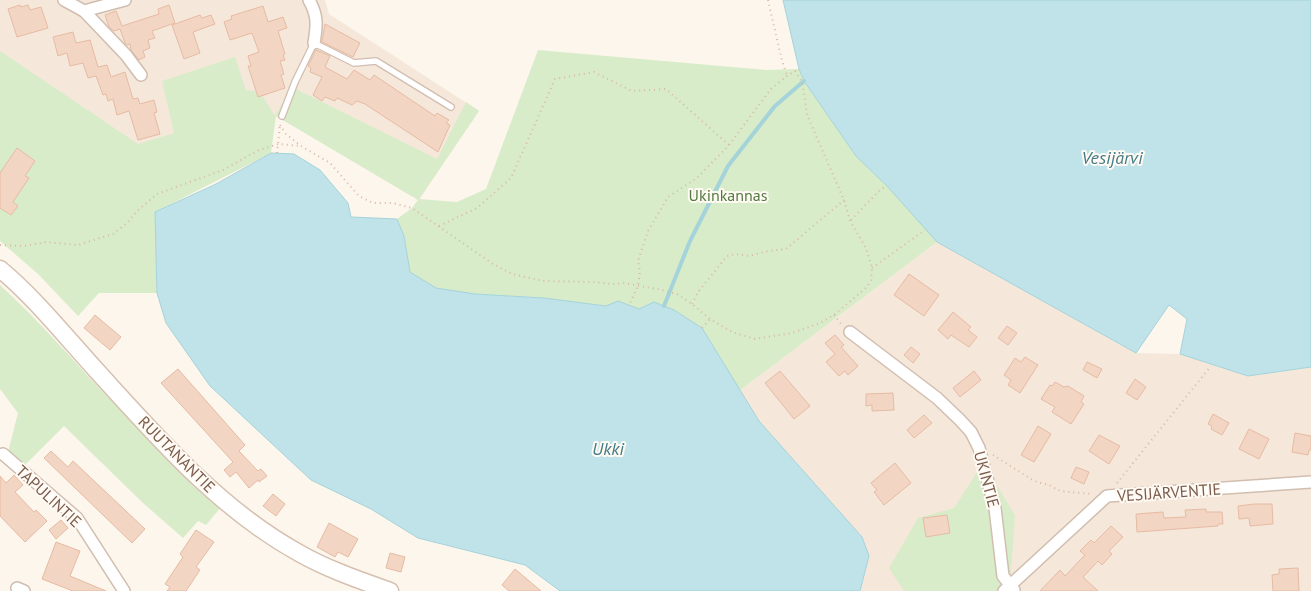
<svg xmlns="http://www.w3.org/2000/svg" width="1311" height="591" viewBox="0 0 1311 591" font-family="'PT Sans',sans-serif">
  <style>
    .residential { fill: #f5e8da }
    .green { fill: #d8ecc9 }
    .water { fill: #bfe3e8; stroke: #a5d3da }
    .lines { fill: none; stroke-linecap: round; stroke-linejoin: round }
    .stream { stroke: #a5d3da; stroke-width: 4 }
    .building { fill: #f3d5c3; stroke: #e6bba3 }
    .service-casing { stroke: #d1beb0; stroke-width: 8 }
    .minor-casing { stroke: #d1beb0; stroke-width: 14 }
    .secondary-casing { stroke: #d6c0b0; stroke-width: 19 }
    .path { stroke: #d9b8a5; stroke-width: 2; stroke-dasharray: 1 4; stroke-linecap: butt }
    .service { stroke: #fff; stroke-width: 5.5 }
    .minor { stroke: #fff; stroke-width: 11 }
    .secondary { stroke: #fff; stroke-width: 16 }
    .labels { text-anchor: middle; stroke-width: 4; stroke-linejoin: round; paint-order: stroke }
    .park-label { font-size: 16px; fill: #537a41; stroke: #fffaf3 }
    .street-label { font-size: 16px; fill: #7a5c4d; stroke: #fffaf3 }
    .water-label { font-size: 18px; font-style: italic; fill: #437c86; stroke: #fffaf3 }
  </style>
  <rect width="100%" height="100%" fill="#fdf6ec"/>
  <g class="residential">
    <path d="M0,0H325L329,14L479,111L419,200L276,116L161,177L0,82Z"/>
    <path d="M937,242L1136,353L1180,354L1248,376L1311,367V591H860L869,556L759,421L739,391Z"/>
  </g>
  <g class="green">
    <path d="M538,50L766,70L799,69L804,81L856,156L887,186L937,242L739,391L702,328L674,310L639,309L618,301L607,306L544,298L475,294L436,288L410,272L404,236L397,219L412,208L418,200L276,116L271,153L155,212L157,293H99L78,316L38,274L0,241V51L138,144L174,133L162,81L235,57L246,90L260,92L275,116L292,87L437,159L466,102L479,111L419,199L457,202L486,189Z"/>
    <path d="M0,285C35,317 66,352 98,387C138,428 179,468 221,507L206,525L198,521L183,538L143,503L64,426L25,465L8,452L18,413L0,389Z"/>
    <path d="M983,463L1015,515L1010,585L1002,591H904L889,568L918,518L954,508Z"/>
  </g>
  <g class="water">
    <path d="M783,0H1311V367L1248,376L1180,354L1187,319L1169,305L1136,353L937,242L887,186L856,156L804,81L799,69Z"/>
    <path d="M271,153L294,154L320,170L348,203L351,217L397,219L404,236L410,272L436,288L475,294L544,298L606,306L618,301L639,309L654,302L674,310L702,328L759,421L862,537L869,556L860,591H560L525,565L418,538L371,509L311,480L210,386L166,323L157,293L155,212L216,184Z"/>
  </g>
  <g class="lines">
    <path class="stream" d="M664,306L690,241L728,166L775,106L804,81"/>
  </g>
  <g class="building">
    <path d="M20,5L21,7L28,5L30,10L41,7L48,28L17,37L8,9Z"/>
    <path d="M169,5L175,23L152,31L155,38L148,40L150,48L143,51L145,57L139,60L131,50L130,44L127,45L125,43L120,29L114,31L109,27L105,15L116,11L122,26L159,14L158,9Z"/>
    <path d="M263,6L268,22L283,17L287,28L278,31L285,54L283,55L285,60L280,61L284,74L281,75L285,88L258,97L248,66H251L248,56L259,52L252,33L230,40L224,22L232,19L231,16Z"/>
    <path d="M200,15L202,18L211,15L215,24L193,32L200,53L184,59L172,25Z"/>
    <path d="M325,24L360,43L353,57L322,42Z"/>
    <path d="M73,32L76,43L90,40L98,67L107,65L111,77L125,72L133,99L138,98L140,104L154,100L157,112L154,113L160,134L138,140L129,111L117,115L113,99L108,101L106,94L103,95L96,76L88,78L83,63L70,66L67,53L58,56L53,37Z"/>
    <path d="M316,50L330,56L325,67L347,79L354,70L370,80L374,75L435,116L437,113L449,120L446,123L450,125L438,152L365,104L357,101L352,105L337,98L335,101L325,97L322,101L313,95L322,77L310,72L311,68L308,66Z"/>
    <path d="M17,148L35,161L25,176L29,178L13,202L18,206L11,215L0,208V173Z"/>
    <path d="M909,274L939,295L924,316L894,295Z"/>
    <path d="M953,312L971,327L968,330L977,337L969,347L951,335L948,339L938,330Z"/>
    <path d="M95,315L121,337L110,350L84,328Z"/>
    <path d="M1007,326L1017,333L1008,345L998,338Z"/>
    <path d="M835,335L844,345L841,347L858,366L848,375L845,371L839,376L826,362L835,354L825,343Z"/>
    <path d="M911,347L920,354L913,363L904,355Z"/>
    <path d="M1025,357L1038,365L1020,393L1008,385L1011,380L1004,375L1015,358L1021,362Z"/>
    <path d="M1087,362L1102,369L1097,378L1083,370Z"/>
    <path d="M178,369L245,445L239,451L258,471L261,469L267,476L259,482L258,480L249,488L236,472L230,477L224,470L233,462L161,383Z"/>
    <path d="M780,371L810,406L794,419L765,383Z"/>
    <path d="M974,371L981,380L960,397L953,388Z"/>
    <path d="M1135,379L1146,387L1137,400L1126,393Z"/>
    <path d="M1055,382L1064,387L1068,386L1084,396L1081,402L1084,404L1071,424L1052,412L1055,407L1041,399L1050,385L1052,386Z"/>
    <path d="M893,393L894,410L872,411V405L866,406V394Z"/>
    <path d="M1213,414L1229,423L1222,435L1211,429L1212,426L1208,424Z"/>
    <path d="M924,415L932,423L914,438L907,430Z"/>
    <path d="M1038,426L1051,434L1034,462L1021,455Z"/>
    <path d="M1249,429L1269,439L1259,459L1239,449Z"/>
    <path d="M1295,433L1311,436V450H1309L1308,455L1292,452Z"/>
    <path d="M1099,435L1120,446L1109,464L1089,451Z"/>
    <path d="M51,451L68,467L73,461L145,529L132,543L44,458Z"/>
    <path d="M895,463L911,483L884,505L874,492L877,490L871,483Z"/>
    <path d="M1076,467L1089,472L1084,484L1071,478Z"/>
    <path d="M14,475L23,485L15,492L34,512L36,510L47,521L25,542L0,516V476L6,483Z"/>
    <path d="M273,494L285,504L276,516L263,506Z"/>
    <path d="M1254,504H1272L1273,524L1250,526L1249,518L1239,519L1238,506Z"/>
    <path d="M1206,509V512H1222L1223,524H1218V526L1137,532L1136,514L1163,512L1164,518L1186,517L1185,510Z"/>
    <path d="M947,515L950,533L926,537L923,518Z"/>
    <path d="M61,520L68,528L56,539L49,530Z"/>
    <path d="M329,523L358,539L348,557L338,552L335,557L317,547Z"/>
    <path d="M1111,526L1123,537L1109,551L1112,554L1102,565L1098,561L1083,577L1098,591H1040L1060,570L1065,576L1085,555L1080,551L1091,540L1094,543Z"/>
    <path d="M196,530L214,542L196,567L200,570L186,591H167L170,587L165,584L183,557L180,554Z"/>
    <path d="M56,542L80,551L70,576L106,591H73L42,579Z"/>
    <path d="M390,553L405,557L401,572L386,568Z"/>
    <path d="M1298,568L1299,591H1273L1272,575L1279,574V569Z"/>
    <path d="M515,569L541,591H509L502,585Z"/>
  </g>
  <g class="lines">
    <defs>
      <path id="service" d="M282,116L295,82L314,43L354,63L376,61L451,107"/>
      <g id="minor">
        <path d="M64,0L84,11L125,0"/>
        <path d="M309,0C318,16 317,25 314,43"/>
        <path d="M84,11L126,55L141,75"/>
        <path d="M850,332L937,398L960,420L971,432L979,448L995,508L1003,576L1014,590"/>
        <path d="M3,454L77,518L124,591"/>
        <path d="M17,588L24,591"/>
        <path d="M1004,591L1107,496L1311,482"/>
      </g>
      <path id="secondary" d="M0,269C36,299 65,336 97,371C157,437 219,509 299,553C327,569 359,580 390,591"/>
    </defs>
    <use href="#service" class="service-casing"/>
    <use href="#minor" class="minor-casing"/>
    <use href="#secondary" class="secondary-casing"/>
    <g class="path">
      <path d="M768,0L782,61L787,75"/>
      <path d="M280,125L286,134L301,146L330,163L359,196L373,203H393L412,208L493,264L512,274L543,281L595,282L612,284L624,283L662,290L677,294L692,304L710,319L732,332L755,339L792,333L820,323L834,315L867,287L871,280L872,268L866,248L850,221L844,200L807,115L804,93L802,82L795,71L788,75L771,89L729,145L697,178L668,197L648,231L638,261L640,272L638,286L629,305"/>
      <path d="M277,153L280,125"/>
      <path d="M851,220L881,189L887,186"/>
      <path d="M439,226L477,208L511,178L555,79L594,72L632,91L666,89L729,145"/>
      <path d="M0,245L24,246L46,242L78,245L113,234L127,223L137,211L157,194L223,170L259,150L279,144L301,146"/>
      <path d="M872,268L925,230"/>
      <path d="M692,304L698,292L727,256L736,254L749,256L768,251L786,249L844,200"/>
      <path d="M834,315L841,324"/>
      <path d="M702,328L710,319"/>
      <path d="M993,455L1034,481L1049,485L1060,491L1091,494"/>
      <path d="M1117,483L1211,366"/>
    </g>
    <use href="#service" class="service"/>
    <use href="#minor" class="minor"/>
    <use href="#secondary" class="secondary"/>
  </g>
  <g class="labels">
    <g class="park-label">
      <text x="728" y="201">Ukinkannas</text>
    </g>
    <g class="street-label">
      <text transform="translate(177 454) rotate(45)" y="6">RUUTANANTIE</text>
      <text transform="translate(987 479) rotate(75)" y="6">UKINTIE</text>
      <text transform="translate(1169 492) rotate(-4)" y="6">VESIJÄRVENTIE</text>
      <text transform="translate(49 496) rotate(43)" y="6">TAPULINTIE</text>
    </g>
    <g class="water-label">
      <text x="1112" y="164">Vesijärvi</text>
      <text x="608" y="455">Ukki</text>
    </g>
  </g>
</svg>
